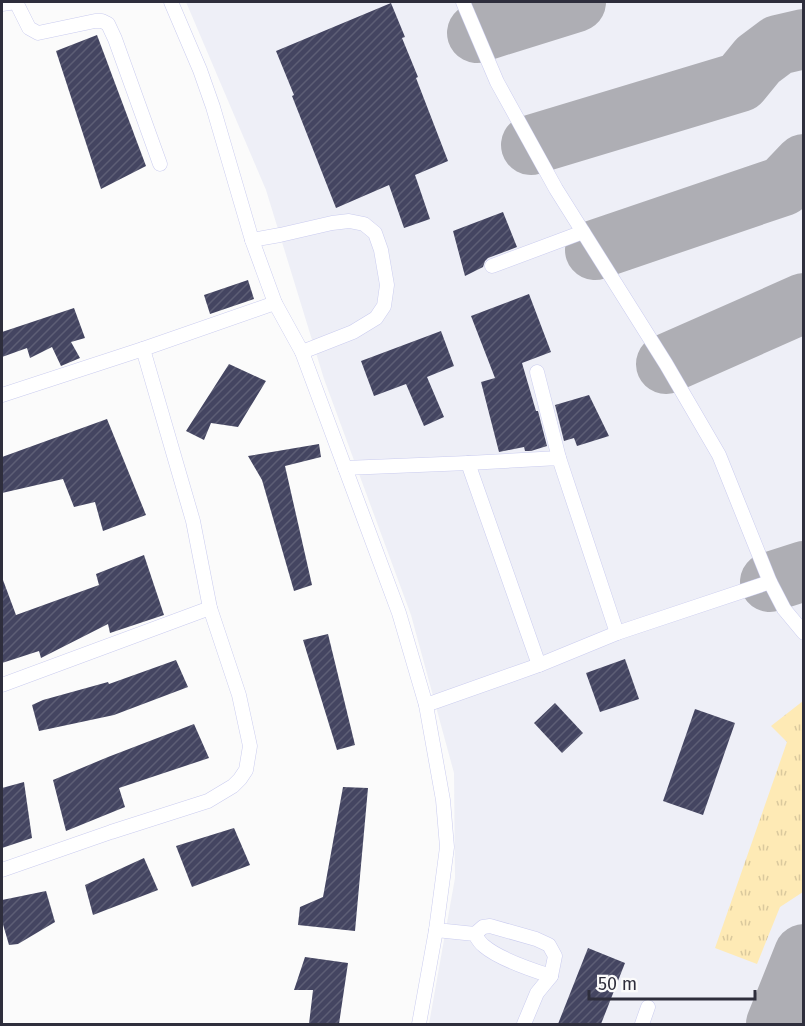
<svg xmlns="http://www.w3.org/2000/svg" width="805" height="1026" viewBox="0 0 805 1026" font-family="'Fira Sans',sans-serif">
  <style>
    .built { fill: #eeeff7 }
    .grass { fill: url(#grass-tufts) }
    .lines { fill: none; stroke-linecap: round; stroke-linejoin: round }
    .taxiway { stroke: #aeaeb4; stroke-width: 60 }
    .building { fill: url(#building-hatch) }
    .service-casing { stroke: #caccef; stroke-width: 15 }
    .service { stroke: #fff; stroke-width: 14 }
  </style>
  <defs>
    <pattern id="grass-tufts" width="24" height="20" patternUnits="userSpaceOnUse" patternTransform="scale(1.5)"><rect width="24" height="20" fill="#feeab5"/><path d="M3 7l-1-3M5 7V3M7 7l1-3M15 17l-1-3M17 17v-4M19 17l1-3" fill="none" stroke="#dac99d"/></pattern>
    <pattern id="building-hatch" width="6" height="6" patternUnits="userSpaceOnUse" patternTransform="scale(1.5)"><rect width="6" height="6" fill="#444561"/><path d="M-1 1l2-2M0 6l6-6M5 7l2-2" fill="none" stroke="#5d5e75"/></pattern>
  </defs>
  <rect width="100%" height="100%" fill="#fbfbfb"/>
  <path class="built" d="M186,2H803V1024H429L455,878L454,773L411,615L324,379L266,190Z"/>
  <path class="grass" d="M803,701V892L780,907L757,964L715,948L787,742L771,726Z"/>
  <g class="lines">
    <g class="taxiway">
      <path d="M477,33L576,2"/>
      <path d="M531,145L740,82L758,60L778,45L804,39"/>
      <path d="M595,250L783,186L804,164"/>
      <path d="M666,364L804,303"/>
      <path d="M770,582L804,571"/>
      <path d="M776,1024L804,954"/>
    </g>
  </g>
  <g class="building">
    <path d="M391,3L405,37L402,38L418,77L416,78L448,161L415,175L430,219L404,228L389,185L336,208L292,96L294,95L276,51Z"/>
    <path d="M97,35L146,166L101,189L56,51Z"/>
    <path d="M503,212L517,247L488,258L485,261L483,267L465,276L453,231Z"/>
    <path d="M248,280L254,299L210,314L204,295Z"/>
    <path d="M529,294L551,352L522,363L536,411H538L547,446L531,451H525L524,447L499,452L481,382L495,378L471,316Z"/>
    <path d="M74,308L85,338L71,342L80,358L61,366L52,347L30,358L27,348L2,357V332Z"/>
    <path d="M441,331L454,366L427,377L444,417L424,426L406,384L374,396L361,361Z"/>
    <path d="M229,364L266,381L238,427L211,423L204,440L186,431Z"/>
    <path d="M589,395L609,436L577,446L574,438L564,441L555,405Z"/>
    <path d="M107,419L146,515L103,531L95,502L74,507L63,479L2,493V457Z"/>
    <path d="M319,444L321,457L285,466L312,585L294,591L262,480L248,456Z"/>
    <path d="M144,555L164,615L110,633L108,624L41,658L39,651L2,663V581L3,580L16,615L99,585L96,574Z"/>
    <path d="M328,634L355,745L337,750L303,640Z"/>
    <path d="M625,659L639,699L600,712L586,673Z"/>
    <path d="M176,660L188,687L114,715L39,731L32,705L43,700L108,682L109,684Z"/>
    <path d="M555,703L583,733L562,753L534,723Z"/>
    <path d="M695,709L735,723L703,815L663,801Z"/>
    <path d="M194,724L209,758L119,788L125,807L66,831L53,780L108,757Z"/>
    <path d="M24,782L32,838L2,848V788Z"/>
    <path d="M343,787L368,788L355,931L298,925L300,907L323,897Z"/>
    <path d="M234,828L250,865L192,887L176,846Z"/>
    <path d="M144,858L158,890L93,915L85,885Z"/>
    <path d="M46,891L55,922L18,944L9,945L2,921V900Z"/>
    <path d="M588,948L625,963L601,1024H558Z"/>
    <path d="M305,957L348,963L339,1024H309L313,990H294Z"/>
  </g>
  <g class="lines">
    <defs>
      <g id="service">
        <path d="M171,2L200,70L213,107L252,240L275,303L302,352L399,613L426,705L443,800L447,847L436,930L419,1024"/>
        <path d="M463,2L497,82L556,189L666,364L719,455L770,582L784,609L804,633"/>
        <path d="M2,4L16,2L29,28L38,33L95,21H102L108,24L115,39L160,164"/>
        <path d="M252,240L280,235L332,223L349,221L364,224L375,233L381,250L387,285L384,306L376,318L353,332L302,352"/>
        <path d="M492,266L583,232"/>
        <path d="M537,372L559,458"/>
        <path d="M2,395L143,349L275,303"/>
        <path d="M468,463L559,458L617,633"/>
        <path d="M345,468L468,463L539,665"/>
        <path d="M2,685L210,608"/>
        <path d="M426,705L539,665L617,633L770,582"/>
        <path d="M2,870L111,832L208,801L233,786L240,779L246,770L250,746L239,695L210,608L193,521L143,349"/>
        <path d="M436,930L475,934C477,938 480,943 484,946C499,959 532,970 551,976"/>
        <path d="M475,934L483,927L490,926L536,939L549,945L555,956L551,976L537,993L524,1024"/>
        <path d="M642,1024L648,1007"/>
      </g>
    </defs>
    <use href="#service" class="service-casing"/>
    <use href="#service" class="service"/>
  </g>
  <rect width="805" height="1026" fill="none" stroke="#2e2e3c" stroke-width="6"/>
  <path d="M589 990v9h166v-9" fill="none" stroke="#2e2e3c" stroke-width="3"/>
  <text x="598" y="990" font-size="18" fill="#2e2e3c" stroke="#fbfbfb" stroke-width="4.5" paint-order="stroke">50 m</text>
</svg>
